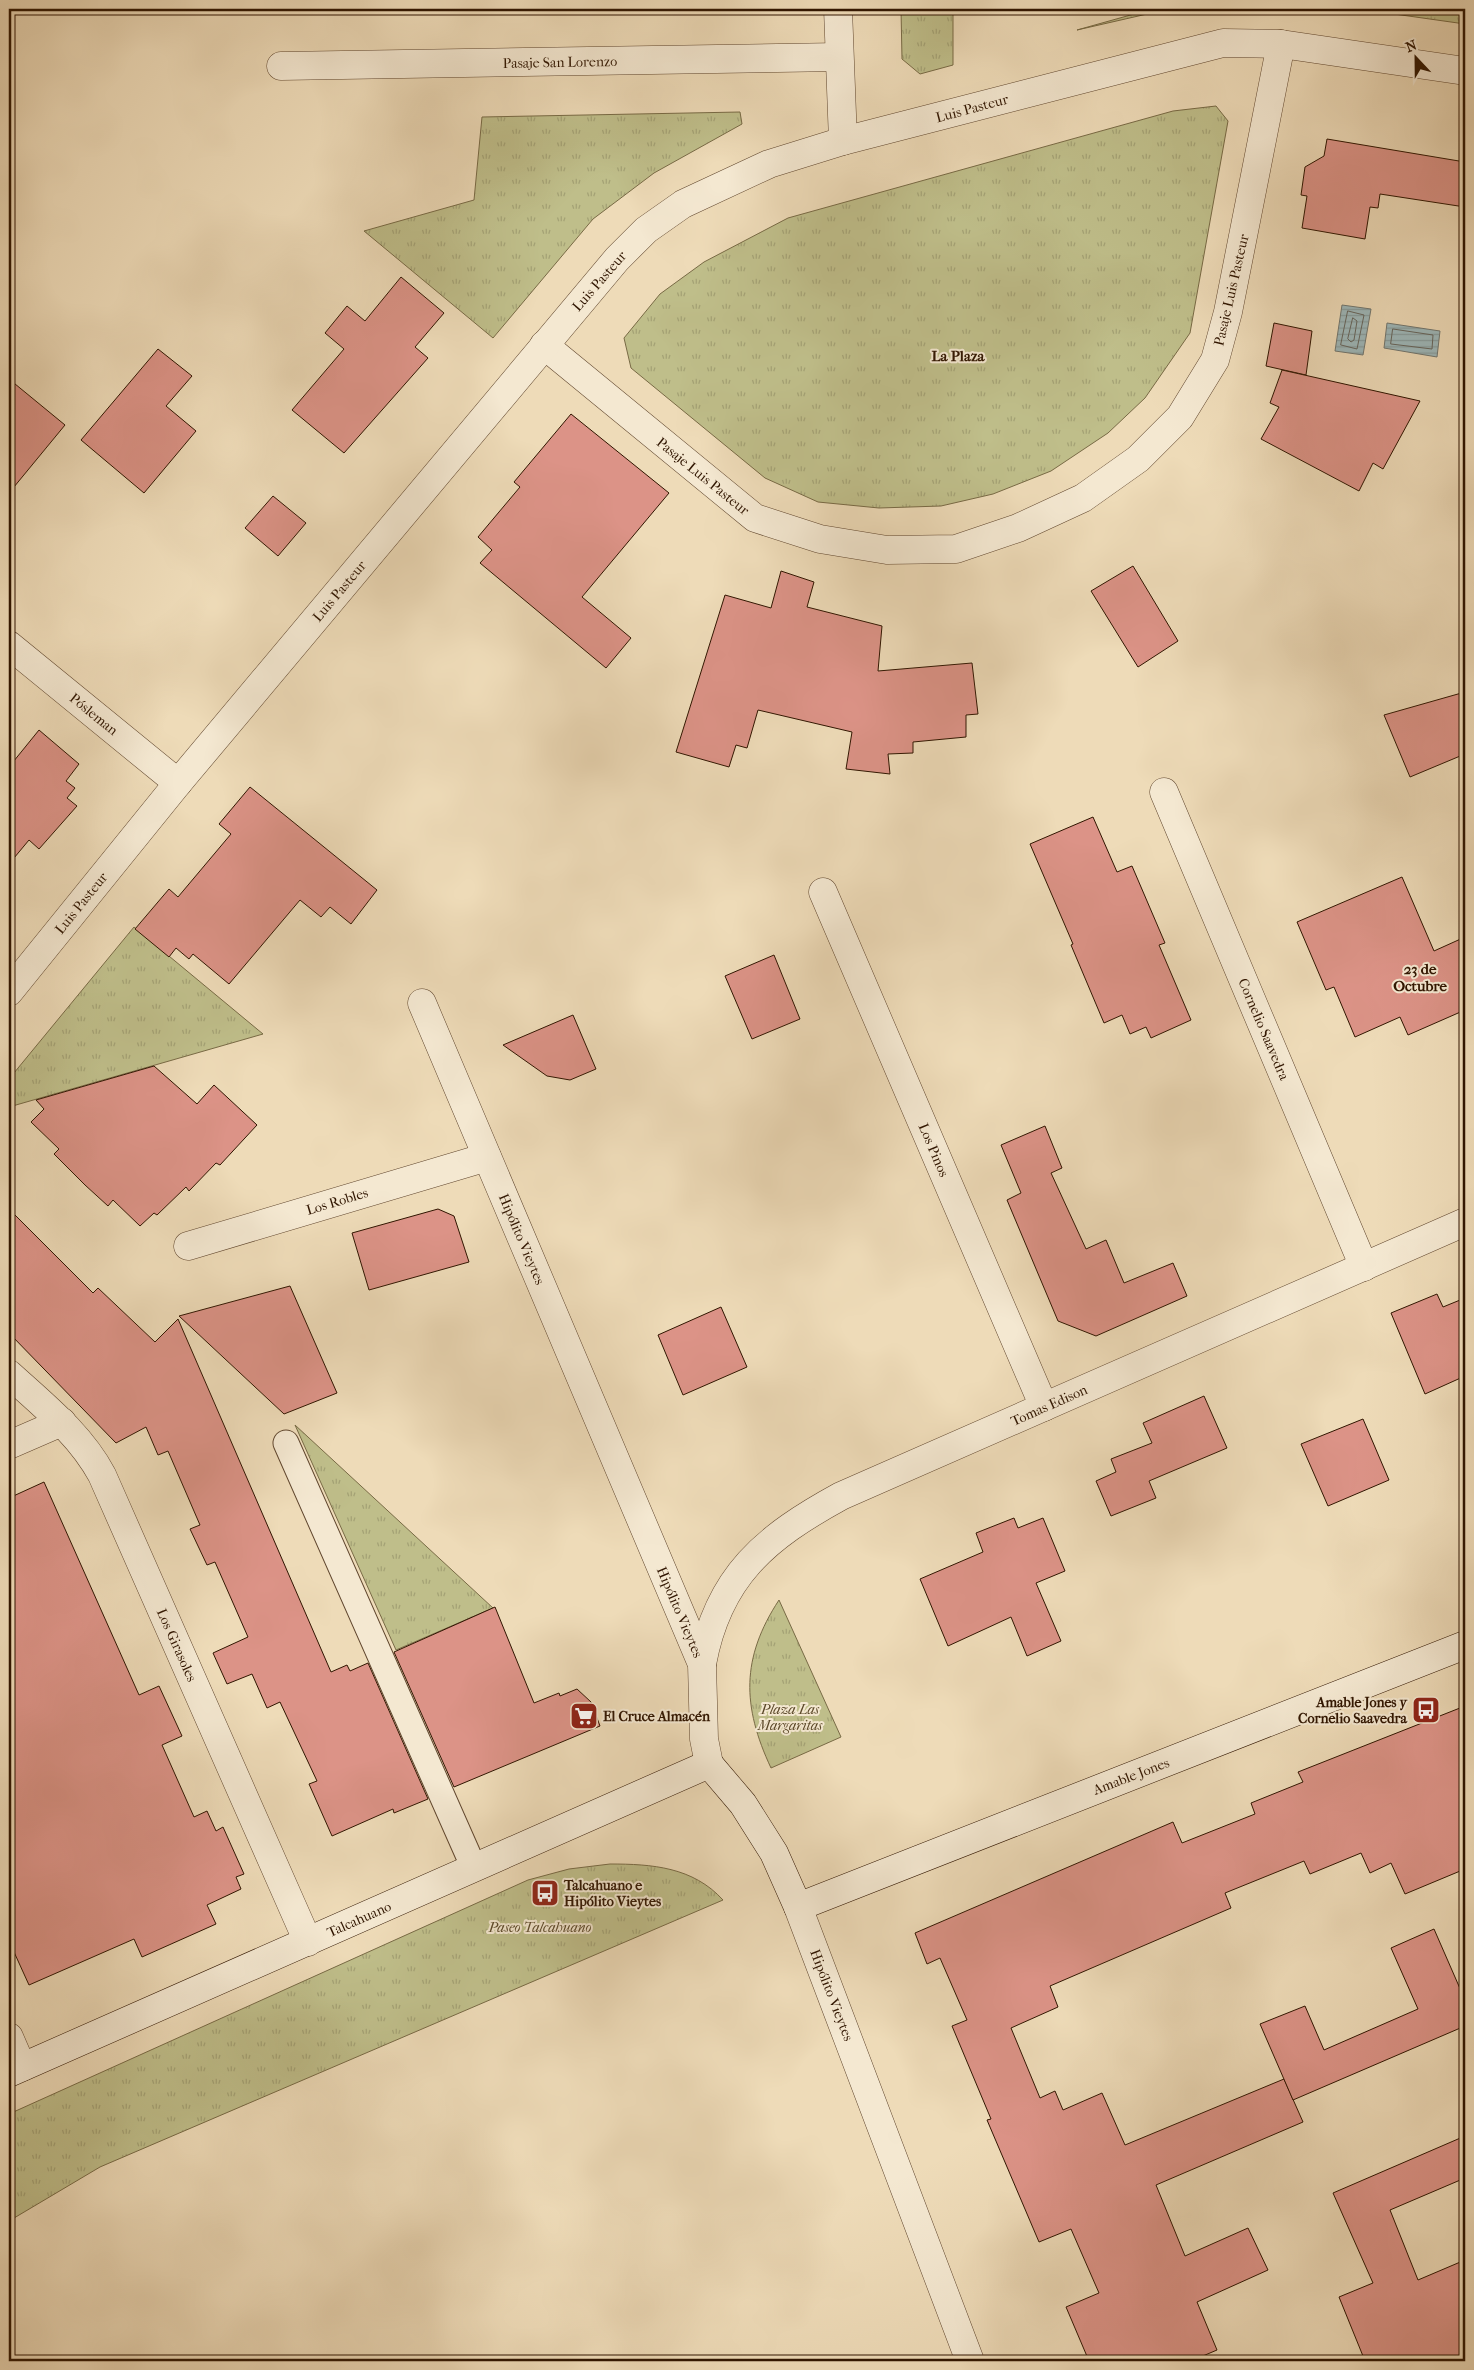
<svg xmlns="http://www.w3.org/2000/svg" width="1474" height="2370" viewBox="0 0 1474 2370" font-family="'IM FELL French Canon',serif">
  <style>
    .park { fill: url(#park-tufts); stroke: #786a45 }
    .water { fill: url(#water-rules); stroke: #727770 }
    .lines { fill: none; stroke-linecap: round; stroke-linejoin: round }
    .shore { stroke: #67665d; stroke-width: 1 }
    .building { fill: #dc9387; stroke: #301500 }
    .lane-casing { stroke: #60462e; stroke-width: 27 }
    .street-casing { stroke: #60462e; stroke-width: 29 }
    .secondary-casing { stroke: #301500; stroke-width: 29 }
    .lane { stroke: #f4e8d1; stroke-width: 25 }
    .street { stroke: #f4e8d1; stroke-width: 28 }
    .secondary { stroke: #f4e8d1; stroke-width: 28 }
    .labels { text-anchor: middle; stroke-width: 4; stroke-linejoin: round; paint-order: stroke }
    .street-label { font-size: 14px; fill: #301500; stroke: #f4e8d1 }
    .poi-label { font-size: 14px; font-weight: bold; fill: #301500; stroke: #f4e8d1; text-anchor: start }
    .park-label { font-size: 14px; font-style: italic; fill: #5b4829; stroke: #f4e8d1 }
    .neighbourhood-label { font-size: 15px; font-weight: bold; fill: #301500; stroke: #f4e8d1 }
  </style>
  <defs>
    <pattern id="park-tufts" width="24" height="20" patternUnits="userSpaceOnUse" patternTransform="scale(1.25)"><rect width="24" height="20" fill="#bfbe8a"/><path d="M3 7l-1-3M5 7V3M7 7l1-3M15 17l-1-3M17 17v-4M19 17l1-3" fill="none" stroke="#a4a275"/></pattern>
    <pattern id="water-rules" width="6" height="5" patternUnits="userSpaceOnUse" patternTransform="scale(1.25)"><rect width="6" height="5" fill="#9eb8ba"/><path d="M0 2.5h6" fill="none" stroke="#889d9e"/></pattern>
  </defs>
  <rect width="100%" height="100%" fill="#eedbb8"/>
  <filter id="stains"><feTurbulence type="fractalNoise" baseFrequency=".004" numOctaves="4"/><feColorMatrix values="0 0 0 0 .2 0 0 0 0 .09 0 0 0 0 .02 0 0 0 .5 -.17"/></filter>
  <radialGradient id="worn" r=".72"><stop offset=".6" stop-color="#630" stop-opacity="0"/><stop offset="1" stop-color="#630" stop-opacity=".3"/></radialGradient>
  <g class="park">
    <path d="M901,9H953V65L920,74L902,59Z"/>
    <path d="M1152,9H1169L1077,30Z"/>
    <path d="M1359,9H1465V24Z"/>
    <path d="M1216,106L1228,121L1190,333L1145,398L1108,433L1051,471L993,494L941,506L879,508L818,502L765,478L631,368L624,338L660,294L704,262L788,218L1173,111Z"/>
    <path d="M740,112L742,124L654,173L593,219L493,338L364,231L474,200L482,117Z"/>
    <path d="M134,927L263,1034L9,1107V1079Z"/>
    <path d="M295,1425L493,1608L396,1650Z"/>
    <path d="M779,1600L841,1737L771,1768C742,1706 741,1658 779,1600Z"/>
    <path d="M610,1864C652,1864 693,1867 723,1900L100,2167L9,2221V2114L528,1880L569,1869Z"/>
  </g>
  <g class="water">
    <path d="M1342,305L1371,309L1363,355L1335,351Z"/>
    <path d="M1387,323L1440,331L1437,357L1384,348Z"/>
  </g>
  <g class="lines">
    <g class="shore">
      <path d="M1348,311L1364,315L1357,349L1341,345Z"/>
      <path d="M1353,318L1357,321L1354,340L1351,342L1348,339Z"/>
      <path d="M1393,329L1433,335L1432,349L1391,344Z"/>
    </g>
  </g>
  <g class="building">
    <path d="M1327,139L1465,162V207L1380,194L1378,208L1370,207L1365,239L1302,228L1307,196L1301,195L1305,167L1324,156Z"/>
    <path d="M401,277L444,313L415,347L428,358L344,453L292,410L344,349L325,333L347,306L365,321Z"/>
    <path d="M1274,323L1312,331L1306,375L1266,366Z"/>
    <path d="M158,349L192,376L166,406L196,431L144,493L81,440Z"/>
    <path d="M1282,370L1420,401L1383,469L1373,463L1359,491L1261,439L1279,407L1270,403Z"/>
    <path d="M9,379L65,425L9,493Z"/>
    <path d="M571,414L669,493L582,597L631,638L606,668L480,563L492,550L478,537L520,487L514,482Z"/>
    <path d="M273,496L306,523L278,556L245,528Z"/>
    <path d="M1133,566L1178,641L1138,667L1091,591Z"/>
    <path d="M781,571L814,582L807,607L882,626L878,671L972,663L978,714L966,715V737L913,742V753L888,754L890,774L846,769L852,732L758,710L747,748L736,745L729,767L676,752L725,595L771,608Z"/>
    <path d="M1465,692V754L1410,777L1384,715Z"/>
    <path d="M39,730L79,764L66,781L75,788L67,798L77,806L39,849L29,840L9,864V767Z"/>
    <path d="M250,787L377,890L351,924L330,907L321,917L300,900L229,984L193,954L189,959L176,948L169,957L135,929L169,889L178,897L231,834L219,824Z"/>
    <path d="M1093,817L1117,872L1132,866L1165,943L1159,945L1191,1020L1151,1038L1146,1027L1130,1034L1122,1015L1104,1023L1071,945L1073,944L1030,844Z"/>
    <path d="M1402,877L1434,951L1465,937V1010L1408,1035L1400,1017L1355,1037L1334,987L1326,990L1297,922Z"/>
    <path d="M774,955L800,1019L752,1039L725,976Z"/>
    <path d="M573,1015L596,1069L570,1080L547,1076L503,1045Z"/>
    <path d="M154,1066L197,1104L214,1085L257,1125L220,1165L216,1163L189,1191L186,1187L157,1215L154,1213L140,1226L113,1200L108,1206L85,1185L54,1154L59,1149L31,1122L44,1109L36,1100Z"/>
    <path d="M1045,1126L1062,1168L1051,1173L1086,1249L1106,1240L1124,1283L1173,1263L1187,1296L1096,1336L1058,1321L1007,1200L1021,1193L1001,1145Z"/>
    <path d="M9,1209L93,1293L98,1288L155,1342L178,1319L331,1672L347,1665L350,1671L368,1663L428,1799L394,1813L393,1809L332,1836L309,1784L317,1781L280,1702L267,1708L252,1674L227,1684L213,1653L248,1637L215,1562L207,1565L190,1529L200,1525L168,1451L158,1455L146,1427L116,1443L9,1333Z"/>
    <path d="M438,1209L454,1216L469,1262L369,1290L352,1233Z"/>
    <path d="M290,1286L337,1393L284,1414L179,1316Z"/>
    <path d="M1437,1294L1443,1307L1465,1298V1376L1425,1394L1391,1313Z"/>
    <path d="M721,1307L747,1367L683,1395L658,1335Z"/>
    <path d="M1204,1396L1227,1448L1149,1481L1156,1498L1111,1516L1096,1481L1116,1472L1111,1459L1152,1443L1143,1423Z"/>
    <path d="M1363,1419L1389,1480L1328,1506L1301,1444Z"/>
    <path d="M44,1482L139,1695L159,1686L182,1736L162,1745L194,1817L207,1811L216,1831L223,1827L244,1874L236,1877L241,1889L207,1905L216,1924L142,1957L134,1939L29,1985L9,1941V1498Z"/>
    <path d="M1014,1518L1018,1528L1043,1518L1065,1571L1036,1583L1061,1641L1027,1656L1011,1617L948,1646L920,1579L983,1552L976,1533Z"/>
    <path d="M495,1607L534,1703L559,1693L560,1696L577,1689L591,1702L600,1726L454,1787L394,1652Z"/>
    <path d="M1465,1706V1869L1405,1894L1391,1863L1370,1873L1361,1853L1310,1874L1304,1861L1225,1893L1231,1908L1050,1986L1058,2007L1011,2028L1040,2098L1055,2091L1063,2110L1102,2093L1125,2145L1284,2079L1303,2122L1156,2185L1185,2256L1248,2228L1268,2270L1197,2302L1217,2350L1191,2361H1089L1066,2307L1099,2293L1071,2229L1039,2242L987,2120L991,2119L952,2026L967,2020L940,1958L927,1964L915,1933L1173,1822L1182,1843L1255,1814L1251,1803L1303,1782L1298,1772Z"/>
    <path d="M1434,1929L1465,2000V2026L1293,2100L1260,2024L1305,2006L1324,2050L1418,2009L1391,1948Z"/>
    <path d="M1465,2136V2178L1390,2210L1418,2280L1465,2260V2353L1445,2361H1365L1339,2297L1373,2283L1333,2193Z"/>
  </g>
  <g class="lines">
    <defs>
      <path id="lane" d="M286,1443L474,1868"/>
      <g id="street">
        <path d="M838,9L843,141"/>
        <path d="M281,66L839,57"/>
        <path d="M544,345L755,518L820,539L887,550L956,549L1018,528L1083,498L1138,459L1180,417L1215,360L1228,312L1281,44"/>
        <path d="M9,645L178,783"/>
        <path d="M1164,792L1364,1267"/>
        <path d="M823,892L1044,1407"/>
        <path d="M9,992L178,783L617,259L646,230L683,204L769,164L843,141L1223,43L1281,44L1465,71"/>
        <path d="M422,1003L702,1664L704,1739L709,1764"/>
        <path d="M188,1246L487,1157"/>
        <path d="M9,1374C43,1405 80,1434 102,1475L308,1942"/>
        <path d="M9,1445L62,1422"/>
        <path d="M702,1664C718,1576 766,1537 841,1496L1465,1222"/>
        <path d="M798,1907L970,2361"/>
        <path d="M9,2037L22,2067"/>
      </g>
      <path id="secondary" d="M9,2073L709,1764L743,1804L774,1853L798,1907L1465,1645"/>
    </defs>
    <use href="#lane" class="lane-casing"/>
    <use href="#street" class="street-casing"/>
    <use href="#secondary" class="secondary-casing"/>
    <use href="#lane" class="lane"/>
    <use href="#street" class="street"/>
    <use href="#secondary" class="secondary"/>
  </g>
  <defs>
    <symbol id="bus-square" viewBox="-11 -11 22 22"><rect x="-9" y="-9" width="18" height="18" rx="4" fill="#8f2418" stroke="#f4e8d1"/><path d="M-5-6H5V4H4V6H2V4H-2V6H-4V4H-5ZM-3.5-4V0h7V-4ZM-3.5 1.2v1.5H-2V1.2ZM2 1.2v1.5H3.5V1.2Z" fill="#fff"/></symbol>
    <symbol id="supermarket-square" viewBox="-11 -11 22 22"><rect x="-9" y="-9" width="18" height="18" rx="4" fill="#8f2418" stroke="#f4e8d1"/><path d="M-6-5.5h2.5l.6 2H6L4.5 2H-2.5L-4.4-4H-6ZM-1.5 3.2a1.3 1.3 0 1 0 .1 0ZM3 3.2a1.3 1.3 0 1 0 .1 0Z" fill="#fff"/></symbol>
  </defs>
  <g fill-rule="evenodd">
    <use href="#bus-square" x="1410" y="1694" width="32" height="32"/>
    <use href="#supermarket-square" x="568" y="1700" width="32" height="32"/>
    <use href="#bus-square" x="529" y="1877" width="32" height="32"/>
  </g>
  <g class="labels">
    <g class="street-label">
      <text transform="translate(560 62) rotate(-1)" y="5">Pasaje San Lorenzo</text>
      <text transform="translate(972 108) rotate(-15)" y="5">Luis Pasteur</text>
      <text transform="translate(599 281) rotate(-49)" y="5">Luis Pasteur</text>
      <text transform="translate(1231 290) rotate(-77)" y="5">Pasaje Luis Pasteur</text>
      <text transform="translate(703 476) rotate(39)" y="5">Pasaje Luis Pasteur</text>
      <text transform="translate(339 591) rotate(-50)" y="5">Luis Pasteur</text>
      <text transform="translate(94 714) rotate(39)" y="5">Pósleman</text>
      <text transform="translate(81 903) rotate(-51)" y="5">Luis Pasteur</text>
      <text transform="translate(1264 1029) rotate(67)" y="5">Cornelio Saavedra</text>
      <text transform="translate(934 1150) rotate(67)" y="5">Los Pinos</text>
      <text transform="translate(337 1201) rotate(-17)" y="5">Los Robles</text>
      <text transform="translate(522 1239) rotate(67)" y="5">Hipólito Vieytes</text>
      <text transform="translate(1049 1405) rotate(-24)" y="5">Tomas Edison</text>
      <text transform="translate(680 1612) rotate(67)" y="5">Hipólito Vieytes</text>
      <text transform="translate(177 1645) rotate(66)" y="5">Los Girasoles</text>
      <text transform="translate(1131 1776) rotate(-21)" y="5">Amable Jones</text>
      <text transform="translate(359 1919) rotate(-24)" y="5">Talcahuano</text>
      <text transform="translate(832 1995) rotate(69)" y="5">Hipólito Vieytes</text>
    </g>
    <g class="poi-label">
      <text x="1407" y="1707" text-anchor="end">Amable Jones y<tspan x="1407" dy="16">Cornelio Saavedra</tspan></text>
      <text x="603" y="1721">El Cruce Almacén</text>
      <text x="564" y="1890">Talcahuano e<tspan x="564" dy="16">Hipólito Vieytes</tspan></text>
    </g>
    <g class="park-label">
      <text x="790" y="1714">Plaza Las<tspan x="790" dy="16">Margaritas</tspan></text>
      <text x="540" y="1932">Paseo Talcahuano</text>
    </g>
    <g class="neighbourhood-label">
      <text x="958" y="361">La Plaza</text>
      <text x="1420" y="974">23 de<tspan x="1420" dy="17">Octubre</tspan></text>
    </g>
  </g>
  <rect width="1474" height="2370" fill="none" stroke="#eedbb8" stroke-width="30"/>
  <rect x="10" y="10" width="1454" height="2350" fill="none" stroke="#301500" stroke-width="2.5"/>
  <rect x="15" y="15" width="1444" height="2340" fill="none" stroke="#301500"/>
  <g transform="translate(1416 58) rotate(338)" stroke="#f4e8d1" stroke-width="4" paint-order="stroke">
  <path d="M0-4L9 19L0 12L-9 19Z" fill="#301500"/>
  <text y="-8" font-size="14" font-weight="bold" text-anchor="middle" fill="#301500">N</text>
  </g>
  <rect width="100%" height="100%" filter="url(#stains)"/>
  <rect width="100%" height="100%" fill="url(#worn)"/>
</svg>
